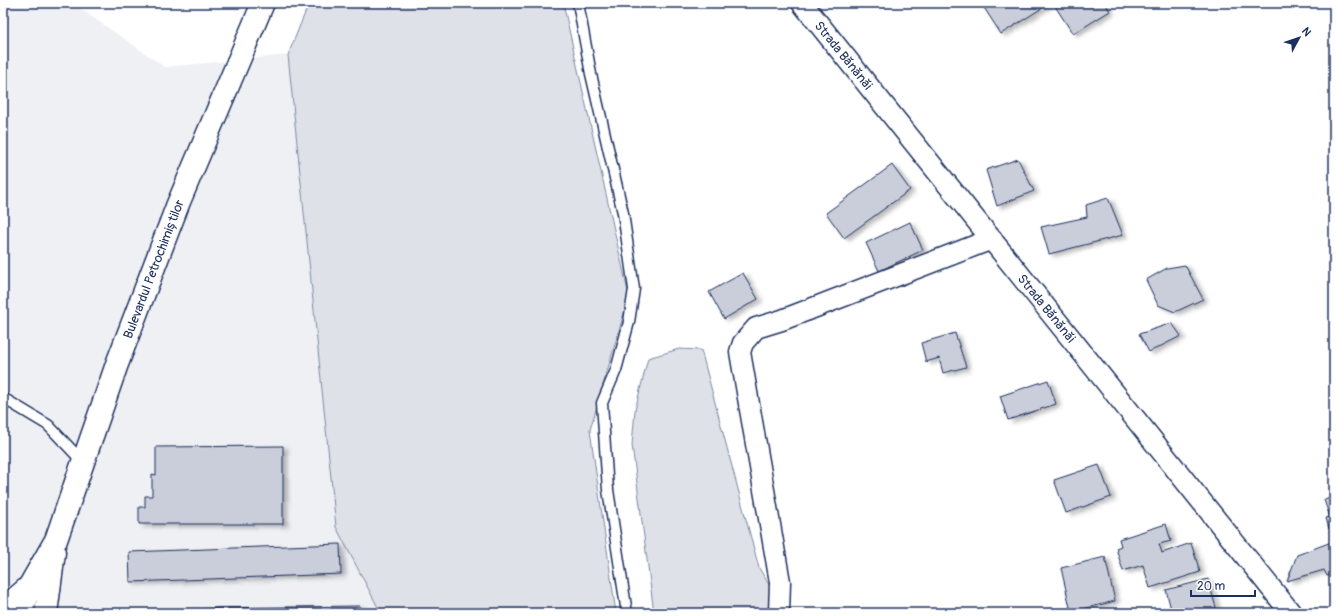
<svg xmlns="http://www.w3.org/2000/svg" width="1337" height="616" viewBox="0 0 1337 616" font-family="Pangolin,sans-serif">
  <style>
    .built { fill: #eff0f4 }
    .green { fill: #dee1e7; stroke: #7c88a2 }
    .building { fill: #caceda; stroke: #1b2f5e; filter: url(#shadow) }
    .lines { fill: none; stroke-linecap: round; stroke-linejoin: round }
    .lane-casing { stroke: #1b2f5e; stroke-width: 13 }
    .street-casing { stroke: #1b2f5e; stroke-width: 23 }
    .primary-casing { stroke: #1b2f5e; stroke-width: 25 }
    .lane { stroke: #fff; stroke-width: 10 }
    .street { stroke: #fff; stroke-width: 20 }
    .primary { stroke: #fff; stroke-width: 22 }
    .labels { text-anchor: middle; stroke-width: 3; stroke-linejoin: round; paint-order: stroke }
    .street-label { font-size: 13px; fill: #1b2f5e; stroke: #fff }
  </style>
  <defs>
    <filter id="shadow"><feDropShadow dx="4.5" dy="2.5" stdDeviation="2" flood-color="#0004"/></filter>
  </defs>
  <rect width="100%" height="100%" fill="#fff"/>
  <filter id="ink" filterUnits="userSpaceOnUse"><feTurbulence type="fractalNoise" baseFrequency=".025" numOctaves="2"/><feDisplacementMap in="SourceGraphic" scale="8" xChannelSelector="R" yChannelSelector="G"/><feConvolveMatrix kernelMatrix="1 2 1 2 8 2 1 2 1" color-interpolation-filters="sRGB"/></filter>
  <g filter="url(#ink)">
    <path class="built" d="M3,3H72L165,67L288,55L336,527L381,613H3Z"/>
    <g class="green">
      <path d="M309,3H563L629,296L590,430L616,613H381L336,527L288,55Z"/>
      <path d="M679,349L701,350L759,568L786,613H654L632,445L635,410L648,358Z"/>
    </g>
    <g class="building">
      <path d="M981,3H1050L1001,34Z"/>
      <path d="M1053,3H1105L1110,11L1073,34Z"/>
      <path d="M1018,159L1034,191L997,206L986,170Z"/>
      <path d="M892,165L910,190L844,238L826,213Z"/>
      <path d="M1108,198L1123,235L1049,254L1041,227L1087,217L1086,205Z"/>
      <path d="M910,222L923,250L879,271L866,243Z"/>
      <path d="M1185,265L1203,299L1175,312L1158,305L1146,280L1167,268Z"/>
      <path d="M743,273L758,299L724,319L709,292Z"/>
      <path d="M1172,323L1181,336L1149,352L1139,334Z"/>
      <path d="M955,333L966,367L943,373L939,358L926,362L921,343Z"/>
      <path d="M1048,380L1056,404L1008,420L1000,396Z"/>
      <path d="M283,446V524H139V507H145V496H152V474L156,475V447Z"/>
      <path d="M1099,465L1111,497L1066,513L1054,480Z"/>
      <path d="M1334,497V527L1329,529L1326,518L1330,517L1324,500Z"/>
      <path d="M1166,524L1171,541L1159,544L1162,553L1191,543L1200,572L1150,588L1143,565L1123,571L1116,548L1121,546L1119,539Z"/>
      <path d="M1334,541V574L1327,576L1324,570L1287,581L1297,555Z"/>
      <path d="M340,544L341,574L130,582L129,552Z"/>
      <path d="M1105,557L1115,601L1071,612L1061,568Z"/>
      <path d="M1208,579L1216,608L1198,613H1172L1166,590Z"/>
      <path d="M360,606L365,613H198V610L219,608Z"/>
    </g>
    <g class="lines">
      <defs>
        <g id="lane">
          <path d="M578,3L591,74L623,213L634,289L629,322L616,370L602,403L608,490L627,613"/>
          <path d="M3,398L48,425L83,462"/>
        </g>
        <g id="street">
          <path d="M802,3L1291,613"/>
          <path d="M779,613L780,582L740,352L743,343L756,328L782,320L992,239"/>
        </g>
        <g id="primary">
          <path d="M3,609L29,587"/>
          <path d="M22,613L29,587L56,540L117,364L178,204L263,3"/>
          <path d="M46,613L54,552"/>
        </g>
      </defs>
      <use href="#lane" class="lane-casing"/>
      <use href="#street" class="street-casing"/>
      <use href="#primary" class="primary-casing"/>
      <use href="#lane" class="lane"/>
      <use href="#street" class="street"/>
      <use href="#primary" class="primary"/>
    </g>
  </g>
  <g class="labels">
    <g class="street-label">
      <text transform="translate(844 55) rotate(51)" y="5">Strada Bănănăi</text>
      <text transform="translate(153 269) rotate(-69)" y="5">Bulevardul Petrochimiștilor</text>
      <text transform="translate(1047 308) rotate(51)" y="5">Strada Bănănăi</text>
    </g>
  </g>
  <rect width="1337" height="616" fill="none" stroke="#fff" stroke-width="16"/>
  <rect x="8" y="8" width="1321" height="600" fill="none" stroke="#1b2f5e" stroke-width="1.5" filter="url(#ink)"/>
  <g transform="translate(1299 38) rotate(50)" stroke="#ffffff" stroke-width="3" paint-order="stroke">
  <path d="M0-3L7 15L0 10L-7 15Z" fill="#1b2f5e"/>
  <text y="-6" font-size="11" font-weight="bold" text-anchor="middle" fill="#1b2f5e">N</text>
  </g>
  <path d="M1191 590v6h64v-6" fill="none" stroke="#1b2f5e" stroke-width="2"/>
  <text x="1197" y="590" font-size="12" fill="#1b2f5e" stroke="#ffffff" stroke-width="3" paint-order="stroke">20 m</text>
</svg>
